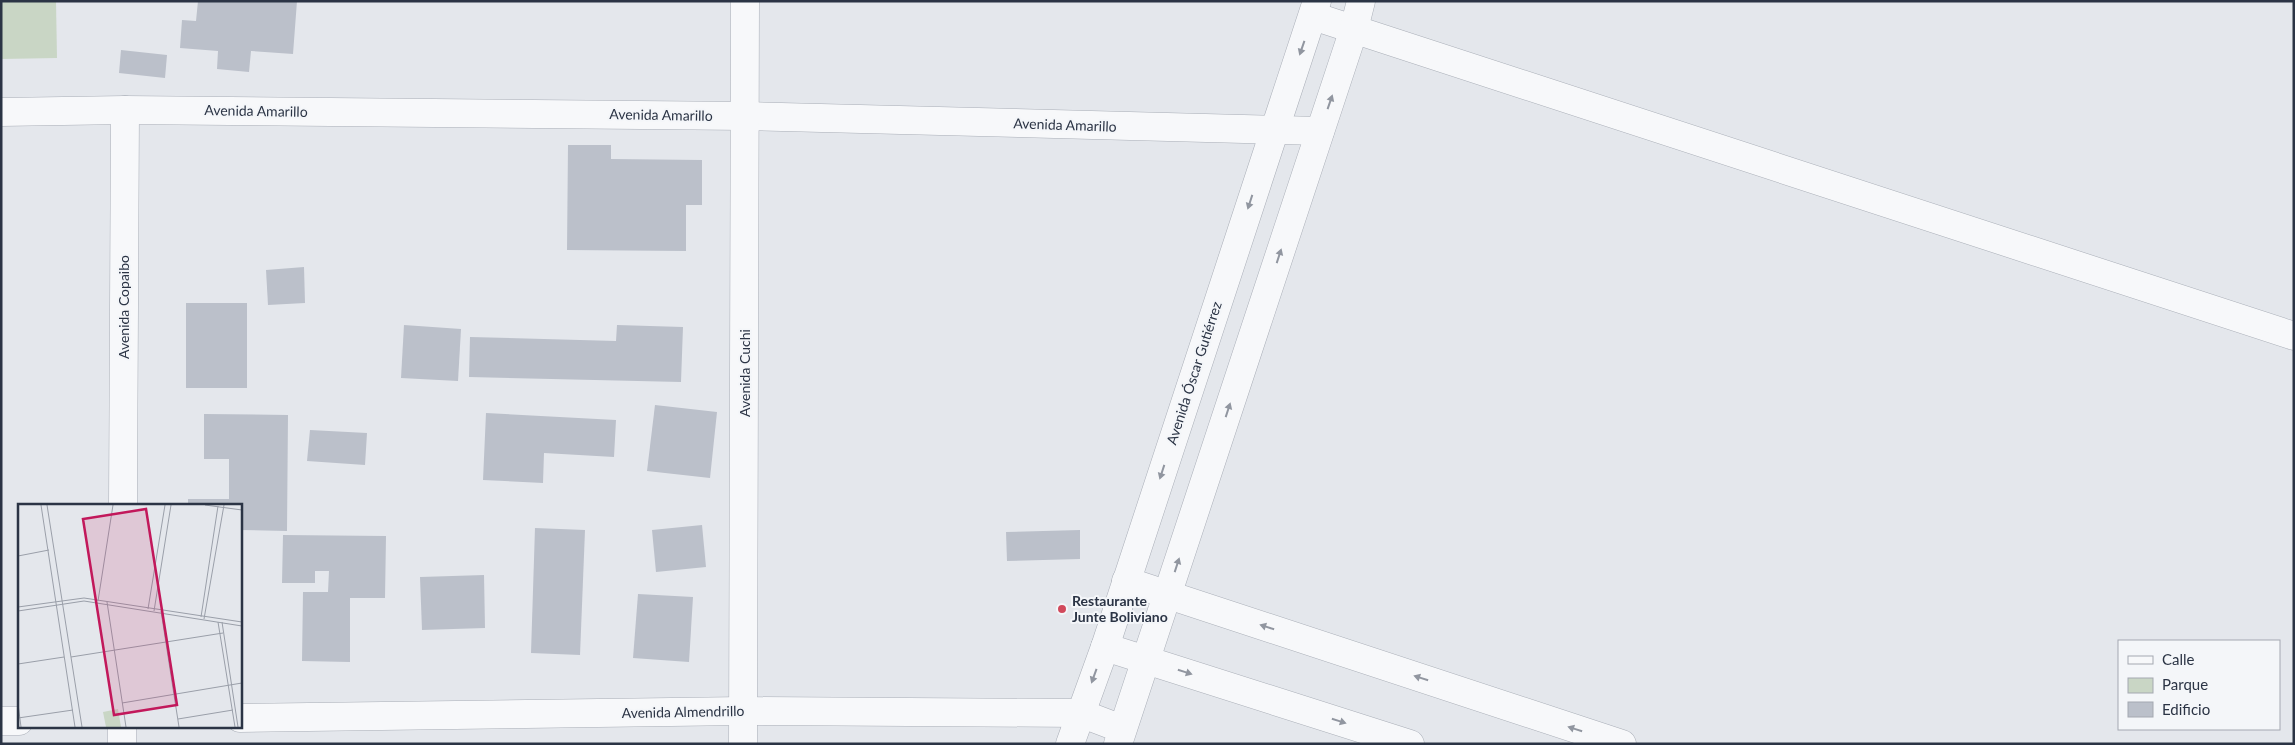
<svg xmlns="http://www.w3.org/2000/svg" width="2295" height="745" viewBox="0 0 2295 745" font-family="Lato,sans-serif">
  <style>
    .green { fill: #c9d6c5 }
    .building { fill: #bbc0ca }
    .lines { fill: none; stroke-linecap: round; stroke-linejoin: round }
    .minor-casing { stroke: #a9aeb7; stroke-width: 29 }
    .minor { stroke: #f7f8fa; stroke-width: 28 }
    .oneway { fill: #9196a0 }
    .poi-dot { fill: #d1495b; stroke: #f4f6f9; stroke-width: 2 }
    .labels { text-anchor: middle; stroke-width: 4; stroke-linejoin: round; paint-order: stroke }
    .street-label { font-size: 14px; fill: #2b3445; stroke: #f4f6f9 }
    .poi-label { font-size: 14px; font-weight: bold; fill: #2b3445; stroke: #f4f6f9; text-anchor: start }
    .inset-road { fill: none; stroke: #9a9fa9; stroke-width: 1 }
    .view { fill: #c2185b; fill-opacity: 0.15; stroke: #c2185b; stroke-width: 2.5 }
    .inset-edge { fill: none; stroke: #2b3445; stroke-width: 2.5 }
  </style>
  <rect width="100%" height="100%" fill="#e4e7ec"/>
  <path class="green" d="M1,1H56L57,58L1,59Z"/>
  <g class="building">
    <path d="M198,1H297L293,54L251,51L249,72L217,69L218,51L180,48L182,20L196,21Z"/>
    <path d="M121,50L167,55L165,78L119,73Z"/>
    <path d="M568,145H611V159L702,160V205H686V251L567,250Z"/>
    <path d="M304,267L305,303L268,305L266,270Z"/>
    <rect x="186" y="303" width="61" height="85"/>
    <path d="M404,325L461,329L458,381L401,378Z"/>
    <path d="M617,325L683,327L681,382L469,377L470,337L616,341Z"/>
    <path d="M655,405L717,412L710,478L647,471Z"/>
    <path d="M486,413L616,420L614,457L544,453L543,483L483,480Z"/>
    <path d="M204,414L288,415L287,531L240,530V505H188V499H229V459H204Z"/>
    <path d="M310,430L367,433L365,465L307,461Z"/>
    <path d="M702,525L706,567L656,572L652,530Z"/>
    <path d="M535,528L585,530L580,655L531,653Z"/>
    <path d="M1080,530V559L1007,561L1006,532Z"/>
    <path d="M283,535L386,536L385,598H350V662L302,661L303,592H328L329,571H315V583H282Z"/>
    <path d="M484,575L485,628L422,630L420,577Z"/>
    <path d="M638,594L693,597L689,662L633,658Z"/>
  </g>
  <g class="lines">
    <defs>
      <g id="minor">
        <path d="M1313,16L2294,336"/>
        <path d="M1,112L125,110L746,116L1320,131"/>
        <path d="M123,505L125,110"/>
        <path d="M1126,581L1622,744"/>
        <path d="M1105,647L1410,744"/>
        <path d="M240,718L743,711L1080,713L1122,729"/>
        <path d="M1,721H19"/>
        <path d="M122,726V744"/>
        <path d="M743,744L745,1"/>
        <path d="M1070,744L1105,647L1317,1"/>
        <path d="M1118,744L1354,29L1361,1"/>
      </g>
    </defs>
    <use href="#minor" class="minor-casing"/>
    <use href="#minor" class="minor"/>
  </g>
  <defs><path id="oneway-solid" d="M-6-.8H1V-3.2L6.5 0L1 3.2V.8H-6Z" transform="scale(1.25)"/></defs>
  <g class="oneway">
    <use href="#oneway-solid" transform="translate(1302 48) rotate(109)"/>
    <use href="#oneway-solid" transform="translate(1330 102) rotate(-71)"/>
    <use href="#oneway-solid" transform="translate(1250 202) rotate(108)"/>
    <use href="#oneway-solid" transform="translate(1279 256) rotate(-72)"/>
    <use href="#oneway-solid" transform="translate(1228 410) rotate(-72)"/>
    <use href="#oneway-solid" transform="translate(1162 472) rotate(108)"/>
    <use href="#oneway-solid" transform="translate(1177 565) rotate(-72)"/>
    <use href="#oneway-solid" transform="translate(1267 627) rotate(-162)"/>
    <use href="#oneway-solid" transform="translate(1185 672) rotate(18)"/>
    <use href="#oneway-solid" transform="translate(1094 676) rotate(110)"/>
    <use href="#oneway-solid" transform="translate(1421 678) rotate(-162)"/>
    <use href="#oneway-solid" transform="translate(1339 721) rotate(18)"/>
    <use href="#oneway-solid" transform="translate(1575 729) rotate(-162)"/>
  </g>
  <circle class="poi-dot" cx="1062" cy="609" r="5"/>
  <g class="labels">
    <g class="street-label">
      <text transform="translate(256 111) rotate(1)" y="5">Avenida Amarillo</text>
      <text transform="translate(661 115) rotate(1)" y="5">Avenida Amarillo</text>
      <text transform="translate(1065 125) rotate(2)" y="5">Avenida Amarillo</text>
      <text transform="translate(124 307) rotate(-90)" y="5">Avenida Copaibo</text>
      <text transform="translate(745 373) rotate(-90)" y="5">Avenida Cuchi</text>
      <text transform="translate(1194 373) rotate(-72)" y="5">Avenida Óscar Gutiérrez</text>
      <text transform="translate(683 712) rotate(-1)" y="5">Avenida Almendrillo</text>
    </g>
    <g class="poi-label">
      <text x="1072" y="606">Restaurante<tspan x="1072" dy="16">Junte Boliviano</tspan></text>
    </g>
  </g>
  <g transform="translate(18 504)">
    <rect width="224" height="224" fill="#e4e7ec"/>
    <path d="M100,205L103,223H88L85,208Z" fill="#c9d6c5"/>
    <path class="inset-road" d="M23,1L57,223M29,1L64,223M187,1L224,6M0,52L31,46M80,97L95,1M89,98L108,223M0,103L66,94L224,118M130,105L147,1M0,107L66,97L224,122M136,107L153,1M143,107L161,223M183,113L200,2M186,115L206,1M200,118L217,223M204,118L220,223M53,153L205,129M0,160L46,153M104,199L224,179M0,200L3,223M0,214L55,206M160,215L215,206"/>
    <path class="view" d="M128,5L159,201L96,211L65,15Z"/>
    <rect width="224" height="224" class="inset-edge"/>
  </g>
  <rect width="2295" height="745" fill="none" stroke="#2b3445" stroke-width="5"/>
  <rect x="2118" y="640" width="162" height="90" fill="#f4f6f9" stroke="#a4a8b1"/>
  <rect x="2128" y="656" width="25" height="8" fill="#f7f8fa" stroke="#a4a8b1"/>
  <text x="2162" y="665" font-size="15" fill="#2b3445">Calle</text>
  <rect x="2128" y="678" width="25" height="15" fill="#c9d6c5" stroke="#a4a8b1"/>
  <text x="2162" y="690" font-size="15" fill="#2b3445">Parque</text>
  <rect x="2128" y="702" width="25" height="15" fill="#bbc0ca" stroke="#a4a8b1"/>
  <text x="2162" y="715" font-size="15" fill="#2b3445">Edificio</text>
</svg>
